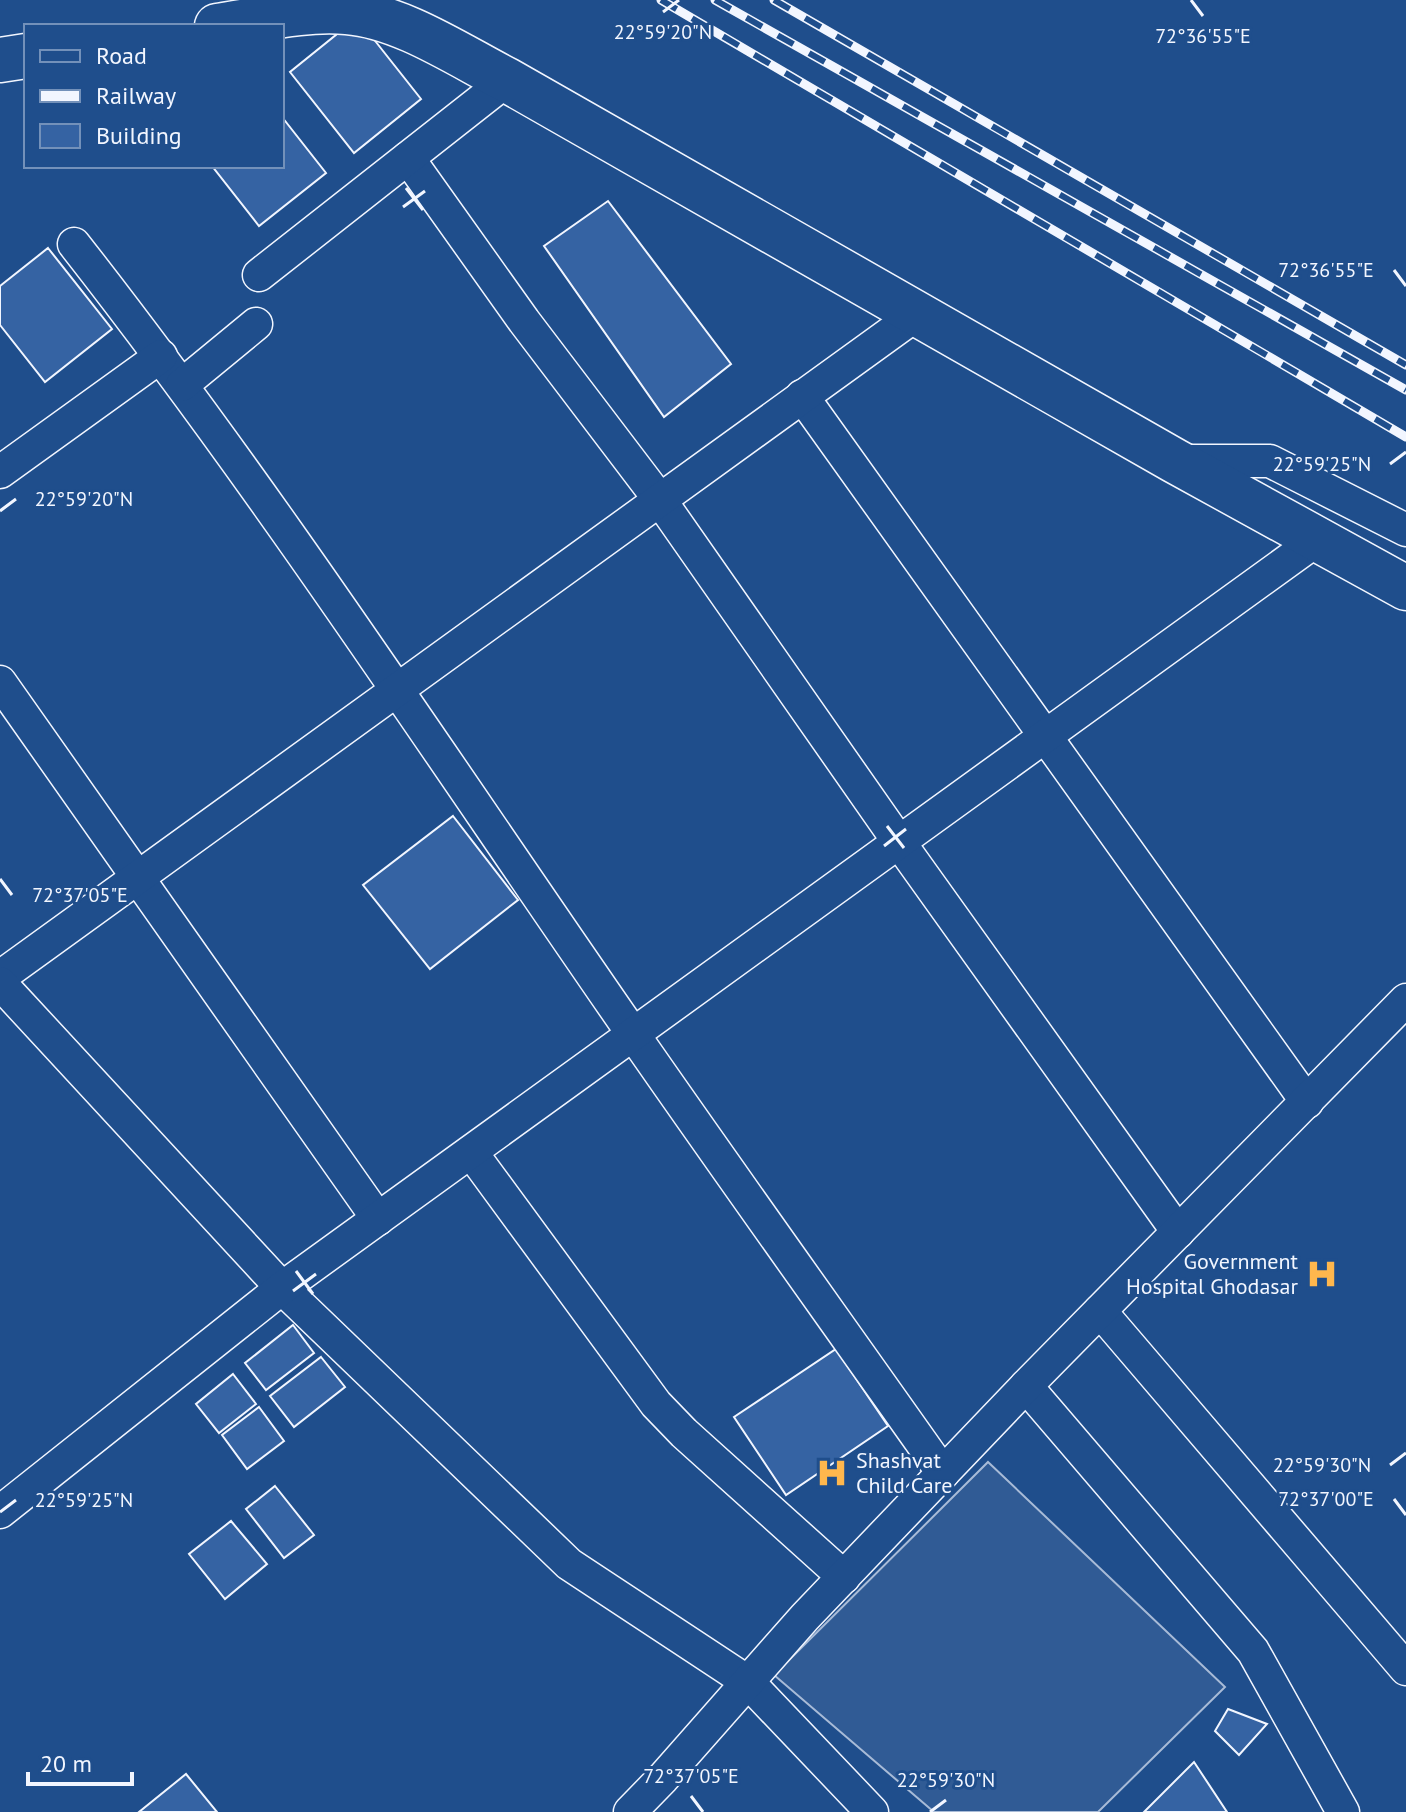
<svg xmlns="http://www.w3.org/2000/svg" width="1406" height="1812" viewBox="0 0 1406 1812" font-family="'PT Sans',sans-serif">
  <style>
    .built { fill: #305b95; stroke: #a8bbd7; stroke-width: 2 }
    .building { fill: #3563a3; stroke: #f2f6ff; stroke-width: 2 }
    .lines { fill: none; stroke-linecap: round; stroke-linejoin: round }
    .street-casing { stroke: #f2f6ff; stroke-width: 35 }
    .secondary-casing { stroke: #f2f6ff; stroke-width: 47 }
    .street { stroke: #1f4e8c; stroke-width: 32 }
    .secondary { stroke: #1f4e8c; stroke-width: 44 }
    .rail-casing { stroke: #f2f6ff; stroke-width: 9 }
    .rail { stroke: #1f4e8c; stroke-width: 6; stroke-dasharray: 18; stroke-linecap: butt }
    .ticks { fill: none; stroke: #f2f6ff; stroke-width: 3 }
    .labels { text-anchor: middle; stroke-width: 6; stroke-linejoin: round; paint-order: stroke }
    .poi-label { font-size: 22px; fill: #f2f6ff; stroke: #1f4e8c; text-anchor: end }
    .ticks-label { font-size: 20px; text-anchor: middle; fill: #f2f6ff; stroke: #1f4e8c; stroke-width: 6; stroke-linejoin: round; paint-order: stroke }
  </style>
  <rect width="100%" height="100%" fill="#1f4e8c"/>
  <path class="built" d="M988,1462L1225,1687L1098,1812H934L774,1675Z"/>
  <g class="building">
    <path d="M357,18L421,99L354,153L290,72Z"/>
    <path d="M282,117L326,173L259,226L212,166H282Z"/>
    <path d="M608,201L731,364L664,417L544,246Z"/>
    <path d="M48,248L112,329L45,382L0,325V286Z"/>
    <path d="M453,816L518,900L430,969L363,885Z"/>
    <path d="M293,1325L314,1353L266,1390L245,1363Z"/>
    <path d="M836,1349L888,1426L786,1495L734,1417Z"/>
    <path d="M321,1357L345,1387L294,1427L270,1396Z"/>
    <path d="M233,1374L256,1404L219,1433L196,1404Z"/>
    <path d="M259,1407L284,1441L247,1469L222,1435Z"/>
    <path d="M275,1486L314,1535L284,1558L246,1509Z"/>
    <path d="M231,1521L267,1564L225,1599L189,1554Z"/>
    <path d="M1228,1709L1267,1724L1239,1755L1215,1731Z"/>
    <path d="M1194,1762L1227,1812H1144Z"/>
    <path d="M186,1774L217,1812H139Z"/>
  </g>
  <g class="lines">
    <defs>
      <g id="street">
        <path d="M408,158L524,321L660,500L899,842L1178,1232"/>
        <path d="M74,244C273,498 449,769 633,1034C735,1181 840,1327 943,1473"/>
        <path d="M259,275L507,80"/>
        <path d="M182,385L256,324"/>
        <path d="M802,396L1307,1102"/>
        <path d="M1178,461H1270L1406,530"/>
        <path d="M0,472L161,356"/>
        <path d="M0,682L378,1219"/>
        <path d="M0,977L917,314"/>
        <path d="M0,983L282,1288L569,1564L748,1682L872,1812"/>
        <path d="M471,1152L656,1404L684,1433L844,1577"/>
        <path d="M1100,1311L1406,1669"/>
        <path d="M1026,1386L1253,1651L1343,1812"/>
        <path d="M0,1512L282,1288L1318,539"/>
        <path d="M630,1812L663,1778L805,1617L1026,1386L1406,1000"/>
      </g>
      <g id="secondary">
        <path d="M217,26C259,20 304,8 347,12C401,16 460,56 507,80L1175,461L1406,588"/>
        <path d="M0,60L26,56"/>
      </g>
    </defs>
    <use href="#street" class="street-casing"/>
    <use href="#secondary" class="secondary-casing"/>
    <use href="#street" class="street"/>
    <use href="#secondary" class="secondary"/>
    <defs>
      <g id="rail">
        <path d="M661,0L1406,437"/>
        <path d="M715,0L1406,390"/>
        <path d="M774,0L1406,365"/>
      </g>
    </defs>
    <use href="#rail" class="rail-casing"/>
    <use href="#rail" class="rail"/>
  </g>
  <path class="ticks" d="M1191,0L1203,16M663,12L679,0M406,188L423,210M403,207L425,191M1394,270L1406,286M1390,464L1406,452M0,511L16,499M887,826L904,848M884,846L906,829M0,879L12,895M296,1271L313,1294M293,1291L316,1274M1390,1465L1406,1453M1394,1499L1406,1515M0,1512L16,1500M691,1796L703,1812M930,1812L946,1800"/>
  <defs>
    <symbol id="hospital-bare" viewBox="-9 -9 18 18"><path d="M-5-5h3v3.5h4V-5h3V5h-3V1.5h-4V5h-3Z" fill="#ffb74d" stroke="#1f4e8c" stroke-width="2.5" paint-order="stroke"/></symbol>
  </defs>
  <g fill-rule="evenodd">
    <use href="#hospital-bare" x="1300" y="1252" width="44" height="44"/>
    <use href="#hospital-bare" x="810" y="1451" width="44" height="44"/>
  </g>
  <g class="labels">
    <g class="poi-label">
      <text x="1298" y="1269">Government<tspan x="1298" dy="25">Hospital Ghodasar</tspan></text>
      <text x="856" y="1468" text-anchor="start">Shashvat<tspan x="856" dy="25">Child Care</tspan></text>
    </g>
  </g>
  <g class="ticks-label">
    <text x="663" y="39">22°59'20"N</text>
    <text x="1203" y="43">72°36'55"E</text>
    <text x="1326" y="277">72°36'55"E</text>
    <text x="1322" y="471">22°59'25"N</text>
    <text x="84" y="506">22°59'20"N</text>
    <text x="80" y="902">72°37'05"E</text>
    <text x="1322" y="1472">22°59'30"N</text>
    <text x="1326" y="1506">72°37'00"E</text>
    <text x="84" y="1507">22°59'25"N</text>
    <text x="691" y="1783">72°37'05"E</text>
    <text x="946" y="1787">22°59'30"N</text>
  </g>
  <rect x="24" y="24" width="260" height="144" fill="#1f4e8c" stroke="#7391ba" stroke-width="2"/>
  <rect x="40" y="50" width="40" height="12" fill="#1f4e8c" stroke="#7391ba" stroke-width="2"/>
  <text x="96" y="64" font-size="24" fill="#f2f6ff">Road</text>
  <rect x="40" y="90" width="40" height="12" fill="#f2f6ff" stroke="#7391ba" stroke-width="2"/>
  <text x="96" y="104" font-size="24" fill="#f2f6ff">Railway</text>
  <rect x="40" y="124" width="40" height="24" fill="#3563a3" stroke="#7391ba" stroke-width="2"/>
  <text x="96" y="144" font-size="24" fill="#f2f6ff">Building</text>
  <path d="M28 1772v12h104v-12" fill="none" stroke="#f2f6ff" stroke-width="4"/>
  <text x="40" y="1772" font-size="24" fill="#f2f6ff" stroke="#1f4e8c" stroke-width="6" paint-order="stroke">20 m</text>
</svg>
